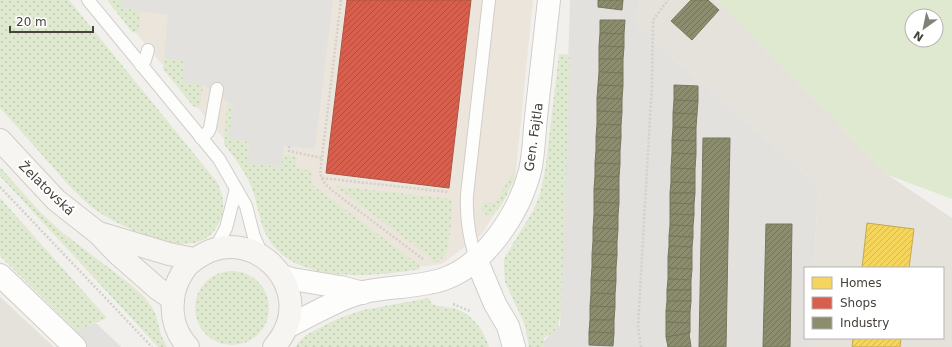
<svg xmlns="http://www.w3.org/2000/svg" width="952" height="347" viewBox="0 0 952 347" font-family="'DejaVu Sans',sans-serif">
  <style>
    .residential { fill: #e5e2dc }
    .commercial { fill: #ece5db }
    .industrial { fill: #e3e1dd }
    .grass { fill: url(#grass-dots) }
    .garden { fill: #dee9d0; fill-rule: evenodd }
    .parking { fill: #e3e1de }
    .homes { fill: url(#homes-hatch); stroke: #c2a952 }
    .shops { fill: url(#shops-hatch); stroke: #ab5747 }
    .industry { fill: url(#industry-hatch); stroke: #77765e }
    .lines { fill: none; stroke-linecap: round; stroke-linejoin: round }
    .lane-casing { stroke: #d0cecb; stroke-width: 14 }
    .street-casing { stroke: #d0cecb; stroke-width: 24 }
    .secondary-casing { stroke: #d0cdc5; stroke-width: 24 }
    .path { stroke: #d2d0cb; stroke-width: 2.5; stroke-dasharray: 2 2; stroke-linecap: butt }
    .lane { stroke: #fdfdfc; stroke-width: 12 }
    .street { stroke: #fdfdfc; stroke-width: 22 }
    .secondary { stroke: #f6f5f1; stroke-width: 22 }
    .labels { text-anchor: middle; stroke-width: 4; stroke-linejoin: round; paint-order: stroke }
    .street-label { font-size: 13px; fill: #47423a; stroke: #fff }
  </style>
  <defs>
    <pattern id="grass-dots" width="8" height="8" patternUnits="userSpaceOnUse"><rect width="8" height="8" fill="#dee9d0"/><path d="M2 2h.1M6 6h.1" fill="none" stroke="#c0c9b3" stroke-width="1.8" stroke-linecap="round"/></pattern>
    <pattern id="homes-hatch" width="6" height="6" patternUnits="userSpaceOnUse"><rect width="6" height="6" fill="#f6d55c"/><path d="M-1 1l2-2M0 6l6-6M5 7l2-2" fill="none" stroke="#d4b851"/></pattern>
    <pattern id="shops-hatch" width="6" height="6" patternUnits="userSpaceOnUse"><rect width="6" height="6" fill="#d6604d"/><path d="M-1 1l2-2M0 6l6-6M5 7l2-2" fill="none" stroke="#af5141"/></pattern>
    <pattern id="industry-hatch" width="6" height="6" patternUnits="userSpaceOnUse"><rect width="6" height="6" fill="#8c8c6e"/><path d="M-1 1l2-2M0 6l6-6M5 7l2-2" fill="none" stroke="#74745b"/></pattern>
  </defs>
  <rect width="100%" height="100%" fill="#f2f0ed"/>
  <g class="residential">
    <path d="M639,0H717L888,175L952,218V347H808V338H943V268H813L819,186L636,25Z"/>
    <path d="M0,297L54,347H0Z"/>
  </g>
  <path class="commercial" d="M109,0H533L515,180L482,234L442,264L366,274L283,254L272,243L265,229L250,180L228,144Z"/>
  <path class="industrial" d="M570,0H639L636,25L819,186L813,268H805V338H808V347H538L560,325Z"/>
  <g class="grass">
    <path d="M0,0H69L217,182C225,197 226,213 216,228C206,244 188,246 170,242C146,237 121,226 100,213C81,200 66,182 50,164C34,145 17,127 0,108Z"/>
    <path d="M107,0H122L121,8L141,11L139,30L137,33L132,32Z"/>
    <path d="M559,54L570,55L561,312L557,330L544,338V347H529L525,325L505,282L504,268V259L509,250L533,211L540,194L545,171Z"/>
    <path d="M164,58L185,60L182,82L203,85L200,105L198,108L193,106L163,69Z"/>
    <path d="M230,104L233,105L229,139L250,142L247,163L281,167L283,154L297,157L295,168L312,171L311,184L419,265L420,269C374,277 296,285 268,238C260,224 258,208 254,194C247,174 237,161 224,144V140L227,106Z"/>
    <path d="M0,167L40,212L63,233L130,284L144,297L152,307L156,315L161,335L167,347H158L0,176Z"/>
    <path d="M515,169C513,183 504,207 492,215H486L482,209L483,202L495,203Z"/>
    <path d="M335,186L452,199C451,214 453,261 434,263L430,257Z"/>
    <path d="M0,198L107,318L76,331L0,256Z"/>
    <circle cx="232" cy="308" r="37"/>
    <path d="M429,298L431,303L434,305C442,307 450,307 457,309C473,316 484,330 489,347H295L299,342L306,335L337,319L363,310Z"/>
  </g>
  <path class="garden" d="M717,0H952V199L888,175ZM912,16H936V40H912Z"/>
  <g class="parking">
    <path d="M122,0H333L315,149L284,146L281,167L247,163L250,142L229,139L233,105L203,85L182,82L184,60L164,58L168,15L121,8Z"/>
    <path d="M96,323L121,347H75L63,335Z"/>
  </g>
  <g class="homes">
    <path d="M867,223L914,229L909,268H862Z"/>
    <path d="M853,338H901L900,347H852Z"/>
  </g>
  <path class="shops" d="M347,0H471L449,188L326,173Z"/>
  <g class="industry">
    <path d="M598,0H623L622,10L598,7Z"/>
    <path d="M691,0H708L719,10L692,40L671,21Z"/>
    <path d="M600,20H625L624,34L600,33Z"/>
    <path d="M600,33L624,34V47L599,46Z"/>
    <path d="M599,46L624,47L623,59H599Z"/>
    <path d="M599,59H623V73L599,72Z"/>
    <path d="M599,72L623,73V86L598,85Z"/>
    <path d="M598,85L623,86L622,99L597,98Z"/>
    <path d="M674,85L698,86V101L674,100Z"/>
    <path d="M597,98L622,99V112L597,111Z"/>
    <path d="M674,100L698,101L697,114L673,113Z"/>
    <path d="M597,111L622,112L621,125L597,124Z"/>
    <path d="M673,113L697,114L696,128L673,127Z"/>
    <path d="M597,124L621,125V138L596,137Z"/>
    <path d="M673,127L696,128V141L672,140Z"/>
    <path d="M596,137L621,138L620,151L596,150Z"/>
    <path d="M703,138H730L726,347H699Z"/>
    <path d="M672,140L696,141V154L672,153Z"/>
    <path d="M596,150L620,151V164L595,163Z"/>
    <path d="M672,153L696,154L695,169L671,168Z"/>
    <path d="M595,163L620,164L619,177L595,176Z"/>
    <path d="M671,168L695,169V183L671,182Z"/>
    <path d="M595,176L619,177V190L594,189Z"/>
    <path d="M671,182L695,183V193H670Z"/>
    <path d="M594,189L619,190V203L594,202Z"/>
    <path d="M670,193H695L694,204L670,203Z"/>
    <path d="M594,202L619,203L618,216L594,215Z"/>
    <path d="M670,203L694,204V215L670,214Z"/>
    <path d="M670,214L694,215L693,226L670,225Z"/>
    <path d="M594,215L618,216V229L593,228Z"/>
    <path d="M766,224H792L790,347H763Z"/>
    <path d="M670,225L693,226V237L669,236Z"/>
    <path d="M593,228L618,229L617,242L593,241Z"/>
    <path d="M669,236L693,237L692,247L669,246Z"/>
    <path d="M593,241L617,242V255L592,254Z"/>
    <path d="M669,246L692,247V258L668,257Z"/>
    <path d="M592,254L617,255L616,268L592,267Z"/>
    <path d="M668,257L692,258V269L668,268Z"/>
    <path d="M592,267L616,268V281L591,280Z"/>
    <path d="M668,268L692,269L691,280L668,279Z"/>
    <path d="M668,279L691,280V290H667Z"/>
    <path d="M591,280L616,281L615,294L591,293Z"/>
    <rect x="667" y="290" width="24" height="11"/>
    <path d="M591,293L615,294V307L590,306Z"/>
    <path d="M667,301H691L690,312L666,311Z"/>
    <path d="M590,306L615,307L614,320H590Z"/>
    <path d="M666,311L690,312V323L666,322Z"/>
    <path d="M590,320H614V333L589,332Z"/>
    <path d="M666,322L690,323V333L666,337Z"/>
    <path d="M589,332L614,333L613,346L589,345Z"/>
    <path d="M689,333L691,347H668L666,337Z"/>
  </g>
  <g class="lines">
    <defs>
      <g id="lane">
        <path d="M88,0L219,159L246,206L254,237L263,256"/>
        <path d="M141,65L145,60L148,50"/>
        <path d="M201,138L208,132L210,128L217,89"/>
        <path d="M215,249L226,228L236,189"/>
        <path d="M476,259C469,238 466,217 467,195L489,0"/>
      </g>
      <g id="street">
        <path d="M476,259L495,304L508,326L514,347"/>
        <path d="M0,275L75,347"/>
        <path d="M282,276L292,279L340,287L363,293"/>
        <path d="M287,327C311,315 338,299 364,292C390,286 418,288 444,279C486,264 519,213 530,171C534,154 534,135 536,117C540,78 545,39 549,0"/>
      </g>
      <g id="secondary">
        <path d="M0,140L56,200L98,233L117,253L158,289L173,299"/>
        <path d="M99,233L169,254L194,259"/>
        <path d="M188,347C174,331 170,314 174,293C176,283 181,274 187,266C194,259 201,255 210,251C256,233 304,280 287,326C284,334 279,341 274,347"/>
      </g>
    </defs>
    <use href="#lane" class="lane-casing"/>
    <use href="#street" class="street-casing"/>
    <use href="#secondary" class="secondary-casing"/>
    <g class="path">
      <path d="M341,0L320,174L325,184L334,192L423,259"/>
      <path d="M289,146V151L322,158"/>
      <path d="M322,178L448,192"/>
      <path d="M0,187L152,347"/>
      <path d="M453,304L470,311"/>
      <path d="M641,347L638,327L652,83L653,20L668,0"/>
    </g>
    <use href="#lane" class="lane"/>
    <use href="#street" class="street"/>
    <use href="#secondary" class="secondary"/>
  </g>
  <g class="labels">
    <g class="street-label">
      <text transform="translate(533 137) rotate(-82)" y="5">Gen. Fajtla</text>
      <text transform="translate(47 188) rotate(44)" y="5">Želatovská</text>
    </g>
  </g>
  <rect x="804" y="267" width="140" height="72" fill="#ffffff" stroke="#b5b3b0"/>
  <rect x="812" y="277" width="20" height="12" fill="#f6d55c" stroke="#b5b3b0"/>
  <text x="840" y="287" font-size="12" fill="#47423a">Homes</text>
  <rect x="812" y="297" width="20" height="12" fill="#d6604d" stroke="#b5b3b0"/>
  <text x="840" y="307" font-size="12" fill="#47423a">Shops</text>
  <rect x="812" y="317" width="20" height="12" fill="#8c8c6e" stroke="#b5b3b0"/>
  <text x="840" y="327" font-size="12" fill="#47423a">Industry</text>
  <g transform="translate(924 28) rotate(213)"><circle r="19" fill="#ffffff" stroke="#b5b3b0"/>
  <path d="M0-3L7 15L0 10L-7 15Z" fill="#837f79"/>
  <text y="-6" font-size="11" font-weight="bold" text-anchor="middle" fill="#47423a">N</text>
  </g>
  <path d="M10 26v6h83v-6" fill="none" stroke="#47423a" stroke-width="2"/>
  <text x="16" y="26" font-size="12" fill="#47423a" stroke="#ffffff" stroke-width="3" paint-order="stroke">20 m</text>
</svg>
